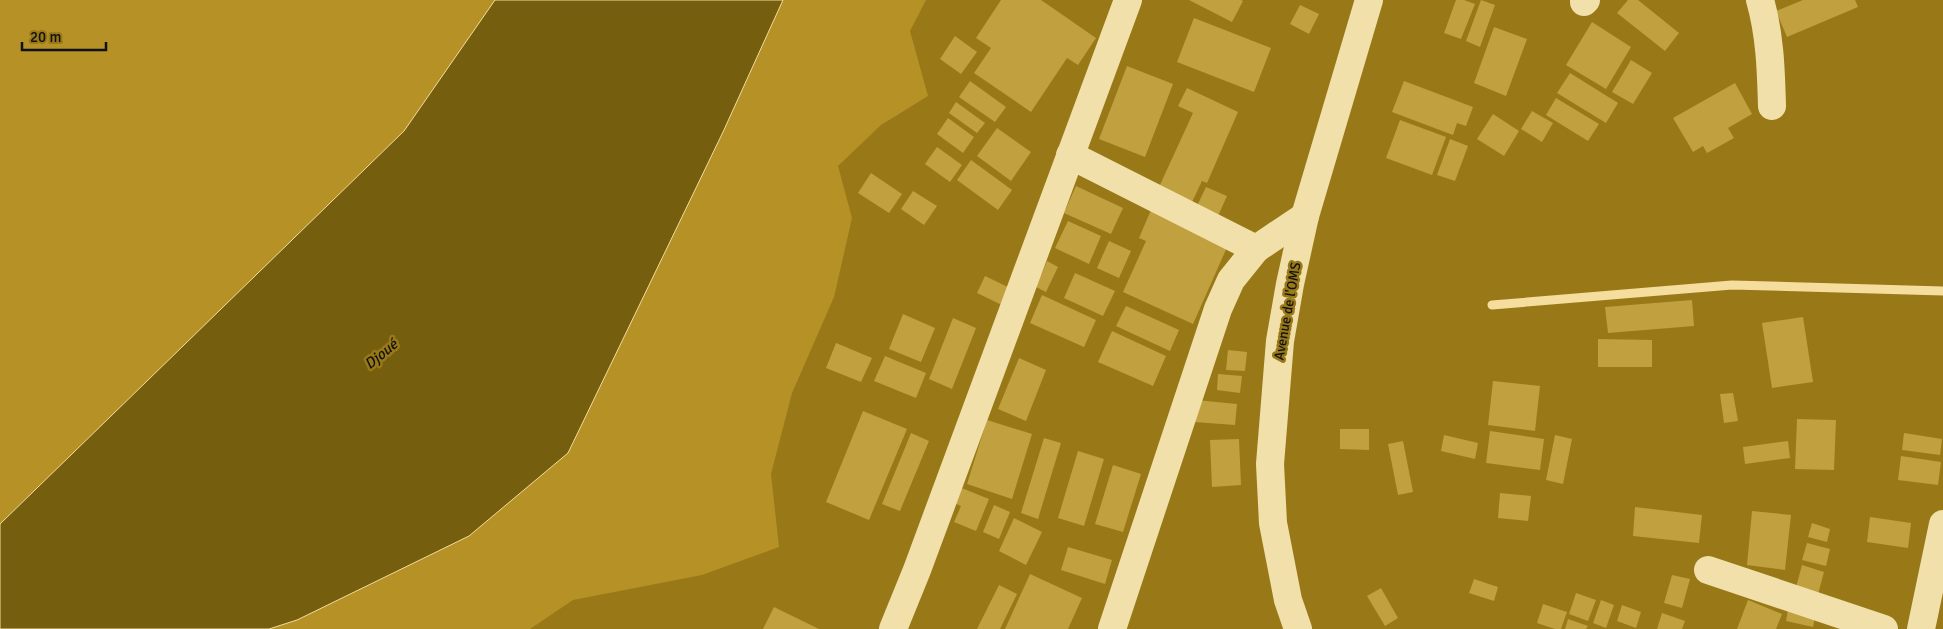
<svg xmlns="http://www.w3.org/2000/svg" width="1943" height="629" font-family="Signika,sans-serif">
  <rect width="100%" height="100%" fill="#997917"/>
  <!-- green -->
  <g fill="#b59126">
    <polygon points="0,0 495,0 404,131 0,524"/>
    <polygon points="783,0 926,0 910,31 928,96 881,125 838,166 852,218 834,297 792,393 771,474 779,547 702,575 573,600 530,629 269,629 297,620 469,536 568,453 723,132"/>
  </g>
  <!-- water -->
  <polygon fill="#765e0f" stroke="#f4dd9d" points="495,0 783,0 723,132 568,453 469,536 297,620 269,629 0,629 0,524 404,131"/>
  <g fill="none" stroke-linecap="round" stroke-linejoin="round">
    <!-- stream -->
    <polyline stroke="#f4dd9d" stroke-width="9" points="1492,305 1732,285 1943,291"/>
  </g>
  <!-- building -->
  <g fill="#c0a03f">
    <polygon points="1001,0 1041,0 1096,38 1078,65 1067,58 1031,112 974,73 991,48 976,38"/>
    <polygon points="1189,0 1241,0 1243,1 1232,22"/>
    <polygon points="1456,0 1464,0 1475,4 1461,39 1444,33"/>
    <polygon points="1481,0 1495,5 1480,47 1466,41"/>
    <polygon points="1628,0 1638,0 1679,33 1665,51 1617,13"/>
    <polygon points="1803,0 1855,0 1858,7 1787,37 1776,11"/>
    <polygon points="1300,5 1319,14 1309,34 1290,24"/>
    <polygon points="1194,18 1271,48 1254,92 1177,62"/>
    <polygon points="1592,22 1631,47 1606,89 1566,65"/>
    <polygon points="1494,27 1527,39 1506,96 1474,83"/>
    <polygon points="955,36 977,52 961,74 940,59"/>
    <polygon points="1631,60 1652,73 1633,104 1612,92"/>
    <polygon points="1127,66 1173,84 1145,157 1099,139"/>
    <polygon points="1570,73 1618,103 1606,123 1557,93"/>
    <polygon points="970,81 1006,107 995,122 959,97"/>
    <polygon points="1404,81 1473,107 1466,126 1457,123 1453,135 1392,112"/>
    <polygon points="1735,83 1752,114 1728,128 1734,138 1707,153 1703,146 1693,152 1673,118"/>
    <polygon points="1187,88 1238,112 1207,183 1202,181 1192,202 1159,187 1193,113 1178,106"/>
    <polygon points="1556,98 1599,124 1588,141 1546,115"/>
    <polygon points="956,102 985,123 977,133 949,113"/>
    <polygon points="1532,111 1553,123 1542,142 1521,129"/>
    <polygon points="1493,114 1519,131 1504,156 1477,139"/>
    <polygon points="948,118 974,137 963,153 937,134"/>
    <polygon points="1400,120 1446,137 1432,175 1386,158"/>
    <polygon points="997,128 1031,152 1011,181 977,156"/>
    <polygon points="1450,139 1468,146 1455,181 1437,175"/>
    <polygon points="937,147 962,165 950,182 925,164"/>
    <polygon points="971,160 1012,190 998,210 957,180"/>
    <polygon points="871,173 902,194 889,213 858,193"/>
    <polygon points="1076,186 1123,208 1111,234 1064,213"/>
    <polygon points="1206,187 1227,196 1218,216 1197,206"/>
    <polygon points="913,191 937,206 924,225 901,209"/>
    <polygon points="1151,210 1228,245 1193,324 1123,292 1146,241 1139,238"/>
    <polygon points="1068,221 1101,236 1089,264 1055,248"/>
    <polygon points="1109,241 1131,251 1119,278 1097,268"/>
    <polygon points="1047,261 1058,267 1046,292 1036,287"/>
    <polygon points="1075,273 1115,291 1103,316 1064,298"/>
    <polygon points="985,276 1014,290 1006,307 977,293"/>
    <polygon points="1042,295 1096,320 1084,347 1030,323"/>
    <polygon points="1692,300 1694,326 1608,333 1605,307"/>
    <polygon points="1126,306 1179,330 1170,351 1116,326"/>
    <polygon points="903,314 935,328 921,362 889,349"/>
    <polygon points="1803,317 1813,382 1772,388 1762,323"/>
    <polygon points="953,318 976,328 952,389 929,379"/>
    <polygon points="1112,331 1166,356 1153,386 1098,362"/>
    <polygon points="1598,339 1652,340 1652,367 1598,367"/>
    <polygon points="836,343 872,358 861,382 826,368"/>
    <polygon points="1228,350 1247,352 1245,371 1226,370"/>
    <polygon points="885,356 926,373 916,398 874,381"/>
    <polygon points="1019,358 1046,370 1026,421 998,409"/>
    <polygon points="1218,374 1242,376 1240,393 1217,390"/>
    <polygon points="1493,381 1540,386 1535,431 1488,425"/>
    <polygon points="1733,393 1738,421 1724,423 1720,394"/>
    <polygon points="1196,400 1237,404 1235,425 1194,422"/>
    <polygon points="863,411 907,429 869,520 826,502"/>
    <polygon points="1797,419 1836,420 1834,470 1795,469"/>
    <polygon points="987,420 1032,434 1012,499 967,484"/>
    <polygon points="1340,429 1369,429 1369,450 1340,449"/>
    <polygon points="1490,431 1544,439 1540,470 1486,463"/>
    <polygon points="911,433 929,441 900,511 882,504"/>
    <polygon points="1904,433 1942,439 1940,455 1902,450"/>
    <polygon points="1444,435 1478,443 1475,459 1441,451"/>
    <polygon points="1555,435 1572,439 1563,484 1546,480"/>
    <polygon points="1044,438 1061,443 1038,519 1021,513"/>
    <polygon points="1239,439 1241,485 1212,487 1210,440"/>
    <polygon points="1403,441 1413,492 1398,495 1388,444"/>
    <polygon points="1788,441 1790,458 1745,464 1743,447"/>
    <polygon points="1078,451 1104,459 1084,526 1058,518"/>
    <polygon points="1901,456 1941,462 1938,485 1898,480"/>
    <polygon points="1113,465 1141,474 1123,532 1095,524"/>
    <polygon points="959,487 989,499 976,531 954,522 961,506 952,502"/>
    <polygon points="1500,493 1531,496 1528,521 1498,518"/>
    <polygon points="994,505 1010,512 999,539 983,532"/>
    <polygon points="1635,507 1702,515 1699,543 1633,536"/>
    <polygon points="1752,511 1791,515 1785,570 1747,565"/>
    <polygon points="1870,517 1911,523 1908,548 1867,542"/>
    <polygon points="1014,518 1042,532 1026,565 999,551"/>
    <polygon points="1812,523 1830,529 1827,542 1808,537"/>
    <polygon points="1807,543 1830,549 1826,566 1802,560"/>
    <polygon points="1068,547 1112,560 1105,584 1061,570"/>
    <polygon points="1802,565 1824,572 1817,598 1795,591"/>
    <polygon points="1030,574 1082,598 1068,629 1005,629"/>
    <polygon points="1672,575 1690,579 1682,608 1664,603"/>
    <polygon points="1474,579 1498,587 1494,601 1469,593"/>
    <polygon points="999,585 1017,594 1000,629 977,629"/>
    <polygon points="1381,588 1398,618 1385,626 1367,596"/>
    <polygon points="1576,593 1596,600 1588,621 1569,614"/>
    <polygon points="1601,600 1614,605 1606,628 1593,623"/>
    <polygon points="1748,600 1782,614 1776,629 1737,629"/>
    <polygon points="1543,604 1567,612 1561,629 1555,629 1537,623"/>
    <polygon points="1622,605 1641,612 1636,628 1617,621"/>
    <polygon points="774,607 819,629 763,629"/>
    <polygon points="1788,610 1815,616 1813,627 1786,621"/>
    <polygon points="1662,613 1685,621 1682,629 1657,629"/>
    <polygon points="1568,619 1588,626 1586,629 1565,629"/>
  </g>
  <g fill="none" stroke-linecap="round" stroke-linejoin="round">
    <!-- minor -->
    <g stroke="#f2e0ab" stroke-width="28">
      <path d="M 1760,0 C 1770,35 1771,70 1772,106"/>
      <polyline points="1584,2 1586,0"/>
      <polyline points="1070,155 1256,249"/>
      <polyline points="1708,570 1884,629"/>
      <polyline points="893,629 917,570 1128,0"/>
      <polyline points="1112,629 1218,309 1231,280 1256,249 1305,216"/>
      <polyline points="1921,629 1943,524"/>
    </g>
    <!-- tertiary -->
    <polyline stroke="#f2e0ab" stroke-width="28" points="1298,629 1288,600 1273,523 1270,464 1280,341 1290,284 1305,216 1369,0"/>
  </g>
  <g text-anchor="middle" stroke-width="5" stroke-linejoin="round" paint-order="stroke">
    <!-- street labels -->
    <g font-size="14" fill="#111" stroke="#997917">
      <text transform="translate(1287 311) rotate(-80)" y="5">Avenue de l'OMS</text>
    </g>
    <!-- water labels -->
    <g font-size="15" font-style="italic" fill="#111" stroke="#997917">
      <text transform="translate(381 354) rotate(-39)" y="5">Djoué</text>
    </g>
  </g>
  <!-- scale -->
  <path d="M22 42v8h84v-8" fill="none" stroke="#111111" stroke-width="2.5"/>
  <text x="30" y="42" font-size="15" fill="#111111" stroke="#997917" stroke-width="4" paint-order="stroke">20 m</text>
</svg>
